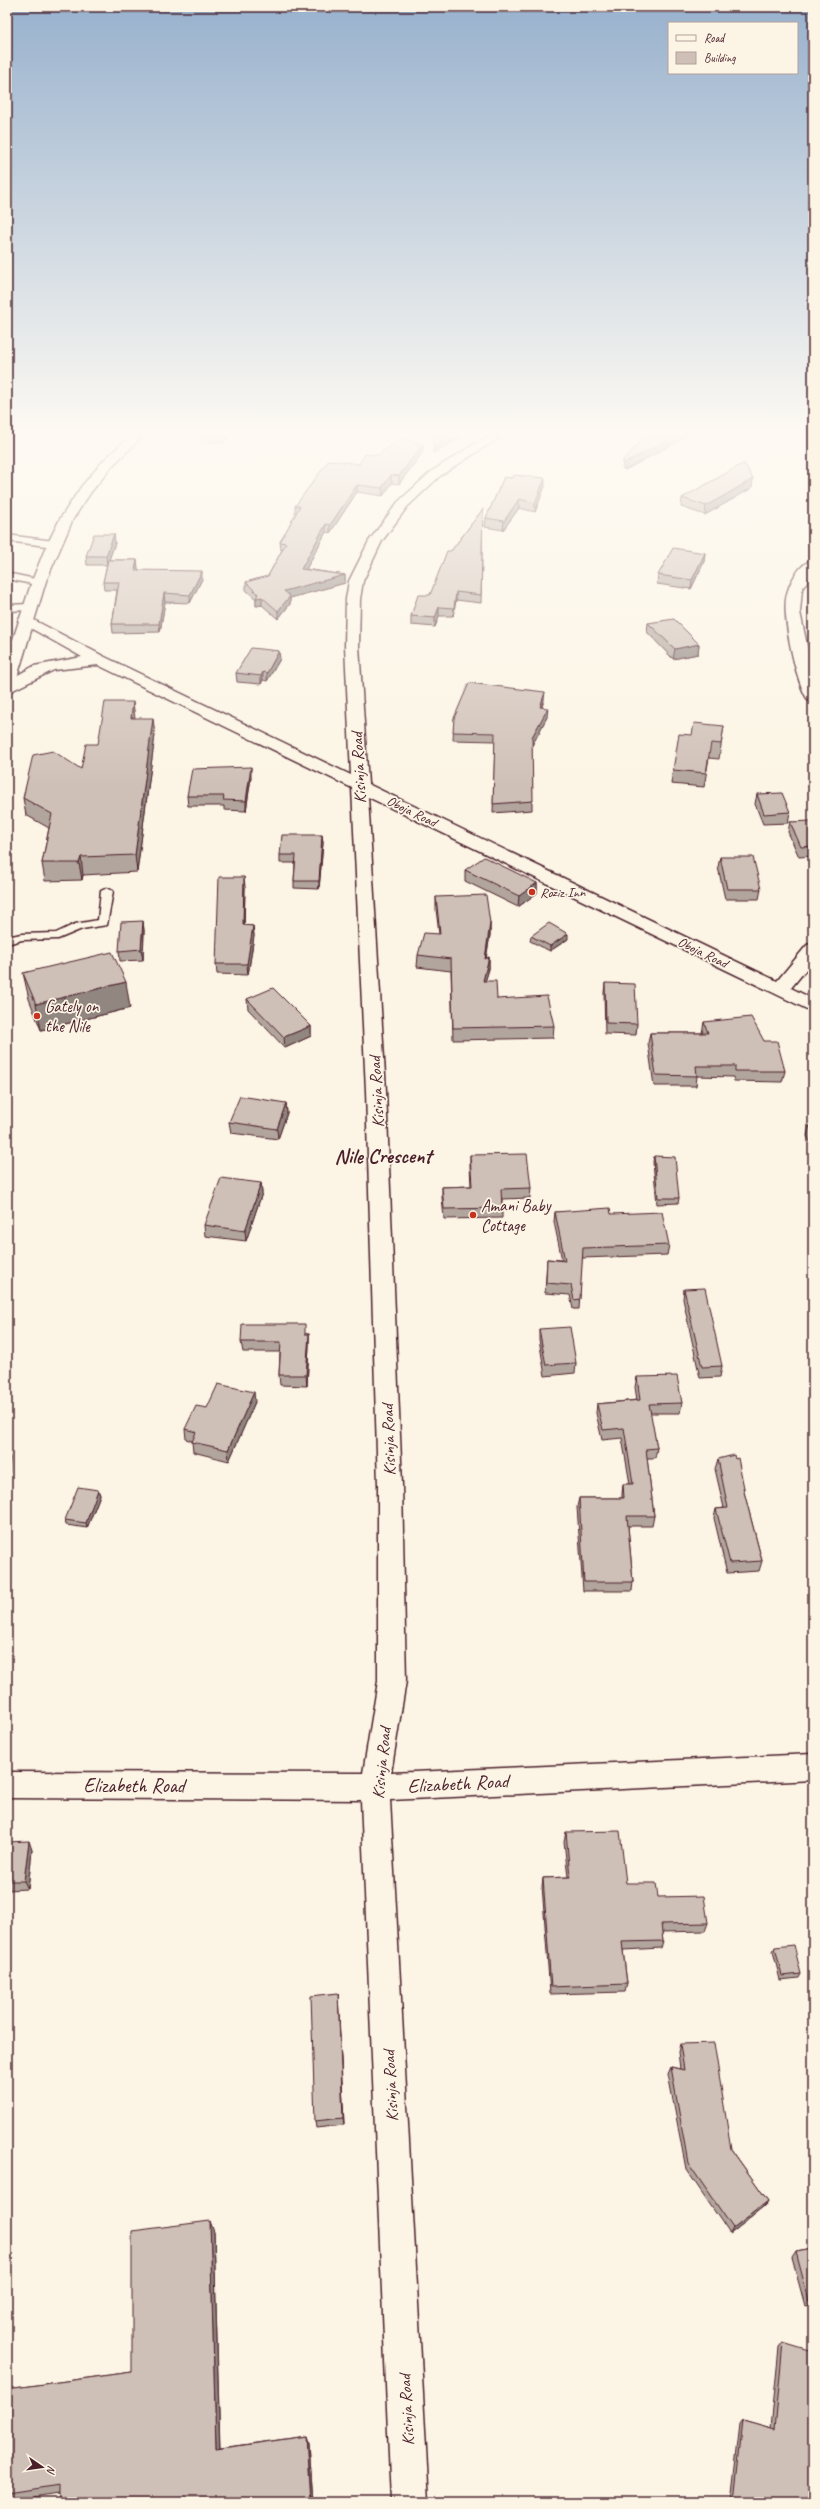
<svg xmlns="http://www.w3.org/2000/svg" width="820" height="2509" font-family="Caveat,sans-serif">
  <rect width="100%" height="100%" fill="#fcf5e5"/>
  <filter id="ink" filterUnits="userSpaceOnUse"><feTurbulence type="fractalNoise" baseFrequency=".025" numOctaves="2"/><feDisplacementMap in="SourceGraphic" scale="8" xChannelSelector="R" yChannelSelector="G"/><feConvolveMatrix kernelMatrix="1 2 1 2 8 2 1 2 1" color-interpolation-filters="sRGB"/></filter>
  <g filter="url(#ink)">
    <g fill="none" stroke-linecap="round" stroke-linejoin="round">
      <!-- service casing -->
      <g stroke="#4a1f2b" stroke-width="3">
        <g id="service">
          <polygon points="7,535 54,541 58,544 54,547 7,541"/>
          <polygon points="7,573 40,580 41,582 37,585 7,579"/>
          <polygon points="7,605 29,604 33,607 29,610 7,611"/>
          <polygon points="7,640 19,640 24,643 19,646 7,646"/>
          <polygon points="107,888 113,891 107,925 82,929 58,939 22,940 7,944 7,937 21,934 56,933 75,924 98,920 101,891"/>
        </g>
      </g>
      <!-- minor casing -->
      <g stroke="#4a1f2b" stroke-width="3">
        <g id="minor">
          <polygon points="486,437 500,437 440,476 407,507 382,541 363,581 360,599 359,646 368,784 777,981 807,945 813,943 813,961 791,988 813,999 813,1012 368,797 386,1091 402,1485 406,1681 391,1773 813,1754 813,1780 390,1800 429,2502 391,2502 361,1800 7,1798 7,1772 363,1773 378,1681 378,1485 366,1091 352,788 98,665 54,670 7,693 7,681 34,666 82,657 18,621 20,618 30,618 105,657 351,775 345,646 346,599 349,581 369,541 398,502 432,471"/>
          <path d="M 813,560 L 813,572 L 802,589 L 800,612 L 813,674 L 813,702 L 808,700 C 796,683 783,619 786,599 C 788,585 799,563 813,560 Z"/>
        </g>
      </g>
      <!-- tertiary casing -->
      <g stroke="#4a1f2b" stroke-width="3">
        <polygon id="tertiary" points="129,437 142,437 113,465 91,492 73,519 46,581 15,684 7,689 7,658 32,581 45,549 60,519 81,487 104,460"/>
      </g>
      <!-- service -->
      <use href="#service" fill="#fcf5e5" fill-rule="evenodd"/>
      <!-- minor -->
      <use href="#minor" fill="#fcf5e5" fill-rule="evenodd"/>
      <!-- tertiary -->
      <use href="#tertiary" fill="#fcf5e5" fill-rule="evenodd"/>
    </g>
    <!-- wall -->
    <g fill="#b2a59d" stroke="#4a1f2b">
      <polygon points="202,437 228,437 224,443 202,441"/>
      <polygon points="645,437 686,437 625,470 622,468 623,460"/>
      <polygon points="423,452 399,484 392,483 383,496 357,492 330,533 326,532 306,569 345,575 345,583 290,598 290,604 278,619 262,605 256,606 256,599 246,590 246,582 268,576 282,550 281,550 280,542 296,514 295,514 295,506 359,464 378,455"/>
      <polygon points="504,477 545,486 535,512 519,508 503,530 485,527 486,518"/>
      <polygon points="752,488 705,515 681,507 682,498"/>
      <polygon points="483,509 481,603 456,600 453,616 439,616 435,627 411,625 411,616 430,595 451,551"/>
      <polygon points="114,534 115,543 109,560 137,560 138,570 202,579 190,603 165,602 160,632 113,633 112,624 117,590 104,590 103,582 107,565 87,565 86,556"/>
      <polygon points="705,553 704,562 691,589 657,584 658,575"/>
      <polygon points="648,623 699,644 698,654 673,659 647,632"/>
      <polygon points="280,659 267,681 263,680 261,684 237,682 236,673"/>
      <polygon points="544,700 542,707 547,717 532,745 532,810 493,813 495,741 453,740 454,718"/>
      <polygon points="135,718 155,735 137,872 83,875 82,880 45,881 42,863 49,828 26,815 23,798 81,769 98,744"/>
      <polygon points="724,726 719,759 709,758 704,787 671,784 673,770 692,735"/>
      <polygon points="251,777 246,811 224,810 224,806 188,806 187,796"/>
      <polygon points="757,794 790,812 788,823 763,824 755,804"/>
      <polygon points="790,822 813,823 813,856 799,857 788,832"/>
      <polygon points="322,835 323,843 319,889 294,888 294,881 295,863 280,863 280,855"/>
      <polygon points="720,857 761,889 759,899 725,899 718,867"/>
      <polygon points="465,870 537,883 537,893 518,907 465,881"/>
      <polygon points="245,887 244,925 253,926 254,936 248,975 217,974 216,964"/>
      <polygon points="436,897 490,923 490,935 486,958 489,957 489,969 485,981 497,999 554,1026 553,1038 453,1040 451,971 417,967 418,955 439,934 436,909"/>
      <polygon points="143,921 144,931 143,960 120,961 119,951"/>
      <polygon points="531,936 568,939 550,951 530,941"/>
      <polygon points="23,973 130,1008 41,1030 29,999"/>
      <polygon points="605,983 637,1024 636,1035 605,1034 604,993"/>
      <polygon points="247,999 311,1026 311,1036 285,1048 248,1009"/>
      <polygon points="704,1022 764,1041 785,1071 782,1082 734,1081 733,1077 697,1076 696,1086 654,1086 648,1043 650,1033 702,1033"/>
      <polygon points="286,1103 287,1113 278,1139 231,1133 229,1122"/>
      <polygon points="813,1125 813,1148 807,1136 809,1126"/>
      <polygon points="470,1155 531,1188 530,1198 502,1199 502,1218 444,1219 442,1197 442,1187 471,1186 470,1166"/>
      <polygon points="654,1156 679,1198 678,1203 657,1204 653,1162"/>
      <polygon points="261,1183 262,1193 246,1241 205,1236 204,1225"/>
      <polygon points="555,1212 611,1214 669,1245 667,1255 582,1258 579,1309 573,1309 570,1295 545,1293 547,1259 562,1260 554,1222"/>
      <polygon points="684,1289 722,1366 720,1377 700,1378 683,1299"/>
      <polygon points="539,1329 576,1363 575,1373 545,1376 539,1339"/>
      <polygon points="306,1334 309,1334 309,1345 307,1386 280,1385 279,1375 280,1352 243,1352 241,1342"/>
      <polygon points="637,1377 682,1403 680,1413 650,1413 657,1448 655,1458 647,1458 654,1516 652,1526 628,1526 633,1582 632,1591 583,1591 577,1507 579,1498 622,1498 622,1494 623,1484 630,1484 622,1438 602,1440 596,1413 597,1404 637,1400 635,1387"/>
      <polygon points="255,1402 229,1461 193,1452 192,1442 192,1441 186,1439 185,1429"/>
      <polygon points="718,1459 744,1488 744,1492 762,1561 759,1571 727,1573 714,1518 716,1509 724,1508 715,1469"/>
      <polygon points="98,1490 100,1495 87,1528 66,1525 65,1520"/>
      <polygon points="566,1832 626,1883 658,1897 708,1923 705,1931 662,1932 663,1941 661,1948 623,1950 627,1984 625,1992 550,1994 542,1886 543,1878 568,1877 564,1841"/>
      <polygon points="7,1842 32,1850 28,1889 7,1890"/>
      <polygon points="775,1947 801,1974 799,1978 780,1980 773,1951"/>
      <polygon points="338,1993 344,2125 316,2128 315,2121"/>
      <polygon points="680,2044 731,2149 768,2201 764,2207 730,2234 686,2169 668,2074 671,2067 680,2069 678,2052"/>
      <polygon points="214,2232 220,2448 307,2436 309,2443 313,2502 59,2502 59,2493 7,2501 7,2389 132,2372"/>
      <polygon points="813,2249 813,2304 805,2306 792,2258 796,2252"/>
      <polygon points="783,2343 812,2432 813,2502 731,2502 740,2424 743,2420 771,2428 779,2348"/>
    </g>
    <!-- shaded-wall -->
    <g fill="#918680" stroke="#4a1f2b">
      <polygon points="224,437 228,437 224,443"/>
      <polygon points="450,437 463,437 433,453 433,446"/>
      <polygon points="673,437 686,437 625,470 625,463"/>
      <polygon points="423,444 423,452 399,484 399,476"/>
      <polygon points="391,475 392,483 383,496 382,488"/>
      <polygon points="545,478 545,486 535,512 535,503"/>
      <polygon points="753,479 752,488 705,515 706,506"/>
      <polygon points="357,485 357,492 330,533 330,525"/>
      <polygon points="519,499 519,508 503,530 504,521"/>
      <polygon points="326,524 326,532 302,577 301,569"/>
      <polygon points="114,534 115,543 107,565 106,556"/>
      <polygon points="705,553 704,562 691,589 692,580"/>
      <polygon points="137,560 138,568 136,578 135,570"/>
      <polygon points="202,571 202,579 190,603 190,595"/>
      <polygon points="345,575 345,583 290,598 290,604 278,619 278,611 284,591"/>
      <polygon points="456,592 456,600 453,616"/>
      <polygon points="164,593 165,602 160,632 159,624"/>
      <polygon points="262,597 262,605 256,606 256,598"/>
      <polygon points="439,607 439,616 435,627 435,618"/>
      <polygon points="699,644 698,654 673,659 675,649"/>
      <polygon points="279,651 280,659 267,681 267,673"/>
      <polygon points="263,672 263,680 261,684 261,676"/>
      <polygon points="545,692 544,700 539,715 540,707"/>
      <polygon points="133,702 135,718 131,718"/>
      <polygon points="548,708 547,717 532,746 532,737"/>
      <polygon points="153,718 155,735 137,872 135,855"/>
      <polygon points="251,767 251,777 246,811 246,801"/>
      <polygon points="322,835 323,843 319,889 319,881"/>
      <polygon points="81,857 83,875 82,880 79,863"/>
      <polygon points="244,877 245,887 244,935 243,925"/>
      <polygon points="537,883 537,893 518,907 519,896"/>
      <polygon points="143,921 144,931 143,960 141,949"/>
      <polygon points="490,923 490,935 484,971 485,959"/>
      <polygon points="253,926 254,936 248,975 247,964"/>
      <polygon points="568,934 568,939 550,951 550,946"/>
      <polygon points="489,957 489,969 482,993 483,981"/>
      <polygon points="126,982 130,1008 41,1030 36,1004"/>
      <polygon points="311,1026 311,1036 285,1048 284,1037"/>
      <polygon points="286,1103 287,1113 278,1139 277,1129"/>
      <polygon points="261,1183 262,1193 246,1241 245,1231"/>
      <polygon points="309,1334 309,1345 307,1386 306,1375"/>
      <polygon points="254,1392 255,1402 229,1461 228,1450"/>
      <polygon points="7,1447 10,1458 8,1494 7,1489"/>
      <polygon points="98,1490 100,1495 87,1528 86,1523"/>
      <polygon points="29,1841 32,1850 28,1889 24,1881"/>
      <polygon points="338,1993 338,2001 344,2125 343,2118"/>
      <polygon points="768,2201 764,2207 730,2234 733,2228"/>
      <polygon points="210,2221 214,2232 220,2456 216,2449"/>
      <polygon points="307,2436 309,2443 313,2502 311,2502"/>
    </g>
    <!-- building -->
    <g fill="#cfc0b7" stroke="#4a1f2b">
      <polygon points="433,437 450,437 433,446"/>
      <polygon points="645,437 673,437 625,463 623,460"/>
      <polygon points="399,439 423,444 399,476 391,475 382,488 357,485 330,525 326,524 301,569 345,575 284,591 290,596 278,611 262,597 256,598 258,594 246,582 268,576 286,543 280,542 300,506 295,506 329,460 359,464 365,454 378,455"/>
      <polygon points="744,463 753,479 706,506 682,498"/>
      <polygon points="514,475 545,478 535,503 519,499 504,521 486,518 504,477 513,478"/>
      <polygon points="483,509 481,595 456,592 454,608 439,607 435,618 411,616 418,595 430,595 447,551 451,551"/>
      <polygon points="94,534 114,534 106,556 86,556"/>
      <polygon points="673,548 705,553 692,580 658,575"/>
      <polygon points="108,560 137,560 135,570 202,571 190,595 164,593 159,624 112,624 119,582 103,582"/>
      <polygon points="674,619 699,644 675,649 648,623"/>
      <polygon points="251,648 279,651 267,673 263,672 261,676 236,673"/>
      <polygon points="469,683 545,692 540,707 548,708 532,737 533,801 493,804 495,733 453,732 454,718"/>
      <polygon points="105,702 133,702 131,718 153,718 135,855 81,857 79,863 42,863 52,814 23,798 33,755 53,751 81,769 86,744 98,744"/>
      <polygon points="694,723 724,726 721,744 711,743 706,773 673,770 679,734 692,735"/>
      <polygon points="251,767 246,801 223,800 224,796 187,796 192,769"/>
      <polygon points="782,793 790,812 764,814 757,794"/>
      <polygon points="812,821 813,823 813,846 801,847 790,822"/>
      <polygon points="282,835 322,835 319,881 294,881 296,855 280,855"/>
      <polygon points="484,857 537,883 519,896 465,870"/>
      <polygon points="720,857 753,857 761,889 727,889"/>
      <polygon points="219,877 244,877 243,925 253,926 247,964 216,964"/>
      <polygon points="486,895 490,923 485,959 489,957 483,981 496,981 497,999 547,996 554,1026 453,1028 451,959 418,955 424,933 440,934 436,897"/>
      <polygon points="143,921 141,949 119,951 121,922"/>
      <polygon points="549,923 568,934 550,946 531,936"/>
      <polygon points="112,952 126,982 36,1004 23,973"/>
      <polygon points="605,983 635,984 637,1024 606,1023"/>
      <polygon points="273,988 311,1026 284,1037 247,999"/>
      <polygon points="751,1017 764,1041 777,1041 785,1071 735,1071 735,1066 696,1066 697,1076 656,1075 650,1033 708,1033 704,1022"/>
      <polygon points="240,1096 286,1103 277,1129 229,1122"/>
      <polygon points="813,1125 813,1133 809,1126"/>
      <polygon points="527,1154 531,1188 501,1189 502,1208 444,1209 442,1187 472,1186 470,1155"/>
      <polygon points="654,1156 675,1157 679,1198 658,1198"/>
      <polygon points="221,1178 261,1183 245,1231 204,1225"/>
      <polygon points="610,1208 611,1214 662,1212 669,1245 583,1248 580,1299 574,1300 571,1285 546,1283 547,1259 565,1261 555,1212"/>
      <polygon points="705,1288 722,1366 702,1367 684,1289"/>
      <polygon points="242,1324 305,1324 305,1334 309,1334 306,1375 279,1375 281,1342 241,1342"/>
      <polygon points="570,1327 576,1363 546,1365 539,1329"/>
      <polygon points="677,1376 682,1403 649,1404 657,1448 646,1449 654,1516 627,1516 633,1582 584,1582 579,1498 624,1498 623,1484 633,1484 624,1428 603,1430 597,1404 640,1400 637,1377"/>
      <polygon points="218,1384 254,1392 228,1450 192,1442 196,1432 185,1429 196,1406 207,1408"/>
      <polygon points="734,1455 735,1459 738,1458 744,1488 743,1488 762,1561 730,1563 716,1509 728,1508 718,1459"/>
      <polygon points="78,1487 98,1490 86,1523 65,1520"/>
      <polygon points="620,1831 626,1883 656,1883 658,1897 704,1896 708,1923 661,1924 663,1941 622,1942 627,1984 551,1987 543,1878 570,1877 566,1832"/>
      <polygon points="29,1841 24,1881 7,1881 7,1842"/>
      <polygon points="794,1945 801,1974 782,1976 775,1947"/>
      <polygon points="338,1993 343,2118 315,2121 311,1996"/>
      <polygon points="714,2043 731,2149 768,2201 733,2228 688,2163 671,2067 684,2070 680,2044"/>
      <polygon points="210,2221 216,2449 307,2436 311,2502 59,2502 59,2485 7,2493 7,2389 132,2372 132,2231"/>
      <polygon points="813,2249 813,2300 809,2301 796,2252"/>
      <polygon points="783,2343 813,2352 813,2416 812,2432 813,2435 813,2502 734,2502 743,2420 775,2429"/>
    </g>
  </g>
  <!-- sky -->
  <linearGradient id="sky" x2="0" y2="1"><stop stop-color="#98b1cd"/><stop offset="0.55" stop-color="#fefaf3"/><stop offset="1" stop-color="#fefaf3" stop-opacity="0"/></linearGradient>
  <rect width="820" height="788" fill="url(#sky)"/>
  <!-- markers -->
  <g fill="#c8321e" stroke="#fcf5e5" stroke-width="1.5">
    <circle cx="532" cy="892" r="4"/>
    <circle cx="37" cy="1016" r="4"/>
    <circle cx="473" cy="1215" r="4"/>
  </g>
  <g text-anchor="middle" stroke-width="3.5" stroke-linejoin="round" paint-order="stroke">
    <!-- far-street labels -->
    <g font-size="14" fill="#4a1f2b" stroke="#fcf5e5">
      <text transform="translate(412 811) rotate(26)" y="5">Oboja Road</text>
      <text transform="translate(703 952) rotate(26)" y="5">Oboja Road</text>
    </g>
    <!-- far-poi labels -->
    <g font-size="14" fill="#4a1f2b" stroke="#fcf5e5" text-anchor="start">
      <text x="540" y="897">Roziz Inn</text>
    </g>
    <!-- street labels -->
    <g font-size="17" fill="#4a1f2b" stroke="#fcf5e5">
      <text transform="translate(358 768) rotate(-93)" y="6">Kisinja Road</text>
      <text transform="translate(376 1092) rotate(-93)" y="6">Kisinja Road</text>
      <text transform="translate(388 1440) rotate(-92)" y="6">Kisinja Road</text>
      <text transform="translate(381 1763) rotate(-84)" y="6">Kisinja Road</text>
      <text transform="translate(390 2086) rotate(-93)" y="6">Kisinja Road</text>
      <text transform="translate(406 2410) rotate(-93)" y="6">Kisinja Road</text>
    </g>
    <!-- poi labels -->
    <g font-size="17" fill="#4a1f2b" stroke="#fcf5e5" text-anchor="start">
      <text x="45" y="1012">Gately on<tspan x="45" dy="20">the Nile</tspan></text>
      <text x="481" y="1211">Amani Baby<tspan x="481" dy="20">Cottage</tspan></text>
    </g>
    <!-- near-street labels -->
    <g font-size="20" fill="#4a1f2b" stroke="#fcf5e5">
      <text transform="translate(458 1783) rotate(-3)" y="7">Elizabeth Road</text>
      <text x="134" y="1792">Elizabeth Road</text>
    </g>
    <!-- district labels -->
    <g font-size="21" font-weight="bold" fill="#4a1f2b" stroke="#fcf5e5">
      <text x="383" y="1163">Nile Crescent</text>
    </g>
  </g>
  <!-- margin -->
  <rect width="820" height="2509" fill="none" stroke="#fcf5e5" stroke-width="24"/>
  <rect x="12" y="12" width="796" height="2485" fill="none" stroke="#4a1f2b" stroke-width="1.5" filter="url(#ink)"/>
  <!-- legend -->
  <rect x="668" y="22" width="130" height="52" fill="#fcf5e5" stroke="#b59f9b"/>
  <rect x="676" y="35" width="20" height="6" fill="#fcf5e5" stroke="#b59f9b"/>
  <text x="704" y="42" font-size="12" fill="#4a1f2b">Road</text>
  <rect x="676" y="52" width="20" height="12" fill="#cfc0b7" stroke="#b59f9b"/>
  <text x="704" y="62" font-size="12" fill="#4a1f2b">Building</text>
  <!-- north arrow -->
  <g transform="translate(42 2467) rotate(103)" stroke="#fcf5e5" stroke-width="3" paint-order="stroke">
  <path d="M0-3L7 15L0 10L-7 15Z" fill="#4a1f2b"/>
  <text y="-6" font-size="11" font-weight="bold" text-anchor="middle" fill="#4a1f2b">N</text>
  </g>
</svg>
